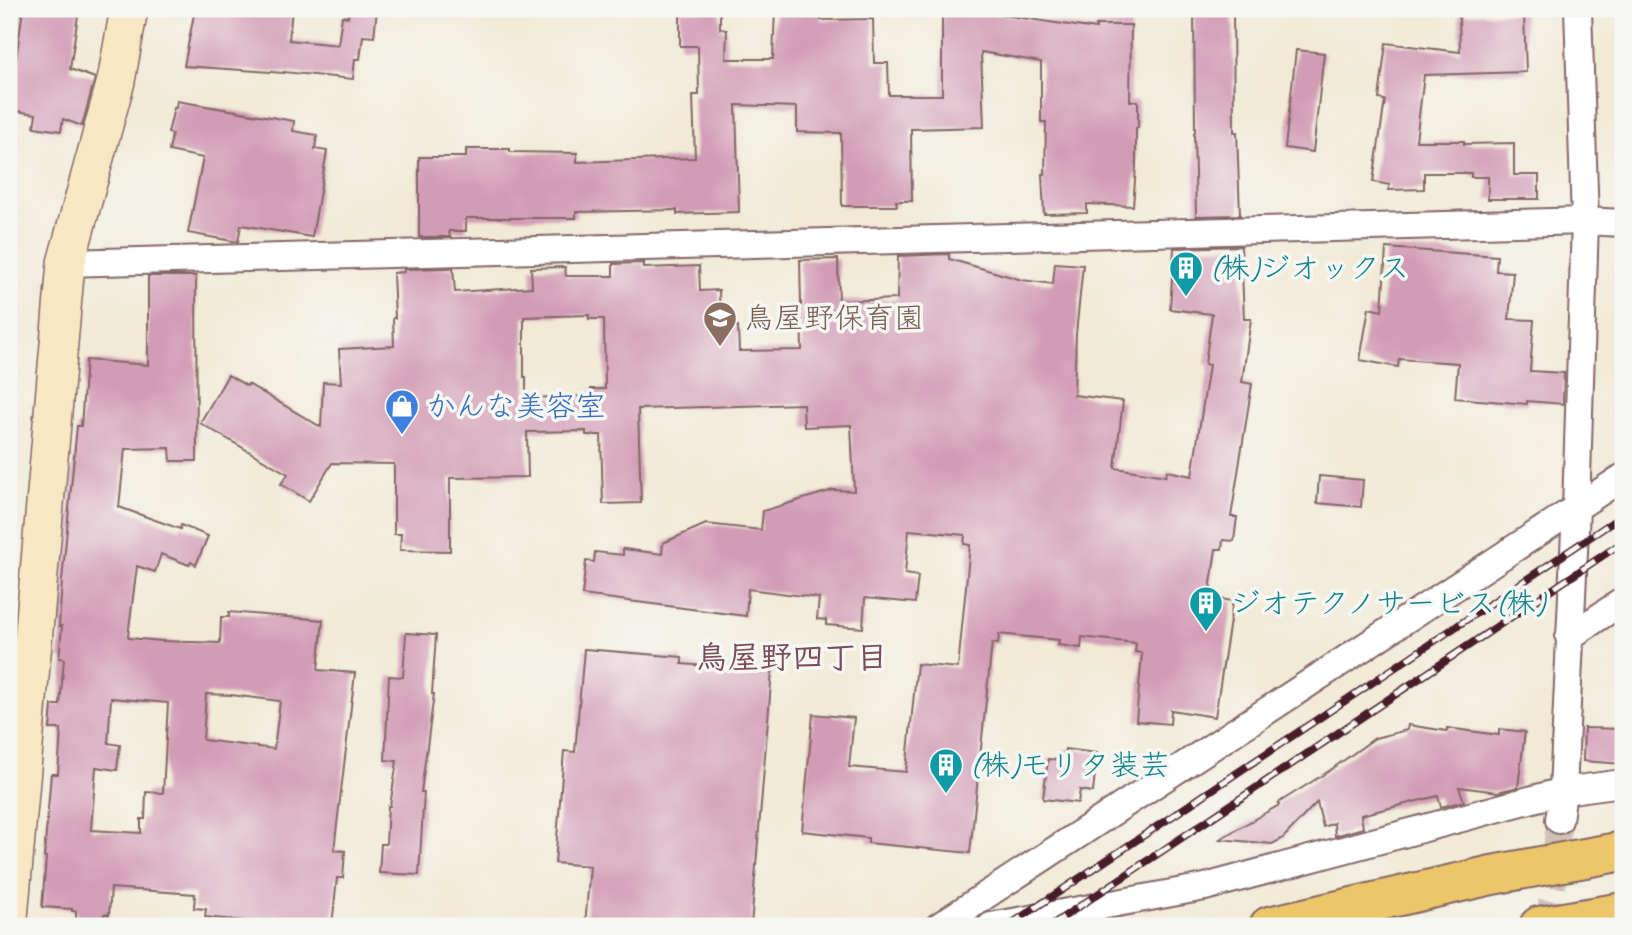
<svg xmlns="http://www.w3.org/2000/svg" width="1632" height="935" font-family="Caveat,'Klee One',sans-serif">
  <rect width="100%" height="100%" fill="#f6f6f2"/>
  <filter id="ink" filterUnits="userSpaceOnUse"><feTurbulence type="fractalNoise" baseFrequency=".0143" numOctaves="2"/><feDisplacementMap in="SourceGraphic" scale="14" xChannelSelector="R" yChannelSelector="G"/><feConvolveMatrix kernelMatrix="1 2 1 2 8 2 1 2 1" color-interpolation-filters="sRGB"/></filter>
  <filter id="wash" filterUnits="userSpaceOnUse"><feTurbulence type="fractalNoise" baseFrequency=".00686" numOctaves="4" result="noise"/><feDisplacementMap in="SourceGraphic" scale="28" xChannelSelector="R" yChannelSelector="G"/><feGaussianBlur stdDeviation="1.57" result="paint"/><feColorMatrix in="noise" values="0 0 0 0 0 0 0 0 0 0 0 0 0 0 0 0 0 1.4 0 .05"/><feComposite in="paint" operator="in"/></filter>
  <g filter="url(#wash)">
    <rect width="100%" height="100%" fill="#f1ead6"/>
    <g id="blocks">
      <!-- building -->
      <g fill="#d29cb5" fill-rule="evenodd">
        <polygon points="23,9 79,9 70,69 95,78 82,126 63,119 61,131 34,127 36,114 9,110"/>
        <polygon points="195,9 292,9 289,40 338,45 342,16 348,17 349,9 377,9 374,37 363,36 360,59 355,59 353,79 284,72 284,73 184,66"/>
        <polygon points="775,9 821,9 821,20 873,19 874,63 888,63 889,95 942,95 942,9 977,9 977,11 1096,29 1096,25 1131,25 1130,101 1138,101 1138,128 1136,128 1136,167 1133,206 1087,204 1087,213 1044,214 1042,174 1045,174 1046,122 1041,122 1041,62 981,52 984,127 911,129 912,201 896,201 897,206 842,206 841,133 797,132 797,107 736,105 739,212 677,214 677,210 576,212 576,218 466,218 466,231 449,231 450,237 419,237 419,157 466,157 466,149 510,149 510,152 577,153 577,162 695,158 693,95 699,95 698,46 680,46 680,10 720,11 720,29 727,30 726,59 773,59"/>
        <polygon points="1194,9 1233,9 1234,132 1237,132 1240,215 1196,216 1194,133 1195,133"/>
        <polygon points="1524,13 1526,72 1424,75 1416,141 1464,141 1464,144 1514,143 1514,175 1539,175 1539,199 1488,199 1488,177 1471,177 1471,173 1424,173 1424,189 1388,190 1390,185 1373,182 1385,100 1379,99 1386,43 1460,52 1459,14"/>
        <polygon points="1296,50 1324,53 1313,152 1285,148"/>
        <polygon points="177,101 294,121 293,131 317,135 315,149 327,151 312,237 241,225 238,242 188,233 203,158 169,151 172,134 168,133 174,108 176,108"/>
        <path d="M 1241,246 L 1244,319 L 1251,319 L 1242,382 L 1252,384 L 1231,517 L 1237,517 L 1234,541 L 1223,540 L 1222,549 L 1216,549 L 1209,597 L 1233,601 L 1215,717 L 1171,710 L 1170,724 L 1136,721 L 1142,653 L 1135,652 L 1136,643 L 1082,637 L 1081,648 L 1058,645 L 1059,640 L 999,634 L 998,644 L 992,643 L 970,853 L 868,843 L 868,838 L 802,831 L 813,714 L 854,718 L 849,767 L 906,772 L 917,664 L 958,668 L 970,545 L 964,544 L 965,535 L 909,530 L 905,574 L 918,576 L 915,603 L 865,598 L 863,628 L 826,625 L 826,620 L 817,619 L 819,598 L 748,589 L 746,616 L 582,595 L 586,561 L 594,562 L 595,552 L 623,555 L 623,549 L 662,554 L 663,543 L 706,524 L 761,530 L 763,511 L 833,490 L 854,491 L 851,425 L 804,427 L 803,404 L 638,409 L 641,503 L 603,504 L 601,435 L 586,435 L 586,431 L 527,432 L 528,477 L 450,478 L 450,551 L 400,550 L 401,534 L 394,534 L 394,464 L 332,463 L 309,501 L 281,484 L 288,474 L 200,423 L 228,375 L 247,386 L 248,384 L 321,427 L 323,382 L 341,383 L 339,349 L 394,346 L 393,318 L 395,318 L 393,273 L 404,272 L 404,269 L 453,268 L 455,292 L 532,287 L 531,268 L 565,267 L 566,276 L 613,276 L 613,264 L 644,263 L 644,268 L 699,266 L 700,291 L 719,290 L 720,327 L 738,326 L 739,351 L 802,350 L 800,260 L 838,259 L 839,301 L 897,299 L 898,256 L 949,254 L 949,259 L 1022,280 L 1053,284 L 1055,263 L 1083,265 L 1076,334 L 1074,395 L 1123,401 L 1115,468 L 1166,476 L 1167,471 L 1192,476 L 1209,365 L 1205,364 L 1212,314 L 1170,309 L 1174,248 ZM 589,315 L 589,319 L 604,319 L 605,389 L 591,389 L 591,396 L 526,398 L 526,377 L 524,377 L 524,317 Z"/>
        <polygon points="1386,248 1497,256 1496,271 1513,272 1509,319 1534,320 1530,371 1564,373 1563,404 1527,401 1527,404 1455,398 1458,363 1399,359 1398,367 1360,360 1369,308 1382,311"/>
        <path d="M 148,276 L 196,276 L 197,461 L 171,461 L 170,448 L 125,449 L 119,507 L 180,529 L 181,525 L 208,536 L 196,565 L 191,562 L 189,565 L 161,554 L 155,572 L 137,566 L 128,636 L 129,638 L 162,641 L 220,643 L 221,617 L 229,617 L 229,612 L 323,620 L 318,670 L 355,673 L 334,850 L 345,851 L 343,878 L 337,878 L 332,926 L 263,926 L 263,923 L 205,917 L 206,909 L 194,908 L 195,894 L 111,888 L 109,915 L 104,914 L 103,923 L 76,921 L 76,911 L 72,911 L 72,909 L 42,907 L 46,857 L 44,857 L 51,774 L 58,774 L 61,729 L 50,729 L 52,705 L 60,705 L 64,659 L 59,658 L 62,626 L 59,626 L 62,581 L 77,426 L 81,426 L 86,360 L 148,365 ZM 206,694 L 231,695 L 280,701 L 274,749 L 203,740 ZM 111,698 L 168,703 L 163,793 L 146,792 L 145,819 L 141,819 L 141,833 L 91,830 L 96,767 L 117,770 L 120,745 L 108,743 Z"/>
        <polygon points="1319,476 1363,480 1361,507 1317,503"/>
        <polygon points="406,633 436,635 432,694 434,694 421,792 424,792 419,875 379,873 381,844 386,844 388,806 390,806 397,761 385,760 389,676 403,677"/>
        <polygon points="584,649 682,657 682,664 772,671 751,926 585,926 590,866 555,863 564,751 575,752"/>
        <polygon points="1408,725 1447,731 1447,728 1499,735 1499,729 1525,732 1518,787 1498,792 1459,787 1464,801 1441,807 1438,796 1361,815 1363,828 1335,836 1334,823 1323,827 1317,802 1282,839 1272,844 1220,839 1279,805 1278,803 1329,771 1375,738 1407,730"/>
        <polygon points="1584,728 1623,729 1623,764 1583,761"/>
        <polygon points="1065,749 1097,753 1093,792 1080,790 1078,803 1043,799 1048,759 1064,760"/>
      </g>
    </g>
  </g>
  <g filter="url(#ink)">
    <use href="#blocks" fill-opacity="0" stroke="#846667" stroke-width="2"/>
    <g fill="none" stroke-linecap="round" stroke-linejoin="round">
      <!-- street-tunnel -->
      <polyline stroke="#d0c1b4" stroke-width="26" stroke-dasharray="26 13" stroke-linecap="butt" points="1549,926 1559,820"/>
      <!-- street casing -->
      <g stroke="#846667" stroke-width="30">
        <g id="street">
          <polyline points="66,263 1585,221 1623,223"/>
          <polyline points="1569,637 1623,601"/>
          <polyline points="1559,820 1563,791 1576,509 1585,221 1578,9"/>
          <polyline points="939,926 1623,477"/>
          <polyline points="991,926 1205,887 1563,791 1623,783"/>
        </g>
      </g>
      <!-- secondary casing -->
      <g stroke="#846667" stroke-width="40">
        <polyline id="secondary" points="9,918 66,263 116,81 129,9"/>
      </g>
      <!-- highway casing -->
      <g stroke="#846667" stroke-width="42">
        <g id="highway">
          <polyline points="1269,926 1492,875 1623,851"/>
          <polyline points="1539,926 1623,912"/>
        </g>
      </g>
      <!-- street -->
      <use href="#street" stroke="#fff" stroke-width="26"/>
      <!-- secondary -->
      <use href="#secondary" stroke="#f7e8c3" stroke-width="37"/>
      <!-- highway -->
      <use href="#highway" stroke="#ecc669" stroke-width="38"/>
      <!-- rail casing -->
      <g stroke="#4a1f2b" stroke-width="8">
        <g id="rail">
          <polyline points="1008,926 1623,515"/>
          <polyline points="1050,926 1623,542"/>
        </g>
      </g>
      <!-- rail -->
      <use href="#rail" stroke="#f6f6f2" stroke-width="5" stroke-dasharray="16" stroke-linecap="butt"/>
    </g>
  </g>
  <!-- icons -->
  <defs>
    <g id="building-pin" transform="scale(1.75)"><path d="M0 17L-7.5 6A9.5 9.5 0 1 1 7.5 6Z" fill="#0f9aa8" stroke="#f6f6f2"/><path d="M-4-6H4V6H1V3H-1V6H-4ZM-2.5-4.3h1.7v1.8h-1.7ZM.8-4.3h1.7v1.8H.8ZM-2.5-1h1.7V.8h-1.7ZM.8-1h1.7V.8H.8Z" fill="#fff"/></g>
    <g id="school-pin" transform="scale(1.75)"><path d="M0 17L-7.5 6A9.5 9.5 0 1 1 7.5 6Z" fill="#8d6e63" stroke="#f6f6f2"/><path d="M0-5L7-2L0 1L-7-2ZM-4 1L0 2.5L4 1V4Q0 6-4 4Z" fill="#fff"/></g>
    <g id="shop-pin" transform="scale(1.75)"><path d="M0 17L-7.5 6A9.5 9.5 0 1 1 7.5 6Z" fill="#3f7fe0" stroke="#f6f6f2"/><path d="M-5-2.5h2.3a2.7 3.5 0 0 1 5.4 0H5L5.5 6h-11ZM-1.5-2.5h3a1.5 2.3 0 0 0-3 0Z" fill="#fff"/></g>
  </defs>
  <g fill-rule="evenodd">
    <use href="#building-pin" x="1186" y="268"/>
    <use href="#school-pin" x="720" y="318"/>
    <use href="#shop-pin" x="402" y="406"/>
    <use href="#building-pin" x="1206" y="603"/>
    <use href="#building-pin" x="946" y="765"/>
  </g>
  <g text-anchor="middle" stroke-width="7" stroke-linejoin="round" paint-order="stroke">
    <!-- culture labels -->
    <g font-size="30" fill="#0d838f" stroke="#f6f6f2" text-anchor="start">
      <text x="1210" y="278">(株)ジオックス</text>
      <text x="1230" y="613">ジオテクノサービス(株)</text>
      <text x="970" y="775">(株)モリタ装芸</text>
    </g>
    <!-- education labels -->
    <g font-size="30" fill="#785e54" stroke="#f6f6f2" text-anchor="start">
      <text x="744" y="328">鳥屋野保育園</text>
    </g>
    <!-- shop labels -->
    <g font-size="30" fill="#366cbe" stroke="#f6f6f2" text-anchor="start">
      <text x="426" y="416">かんな美容室</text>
    </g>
    <!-- neighbourhood labels -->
    <g font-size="32" font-weight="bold" fill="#7a4b5b" stroke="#f6f6f2">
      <text x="792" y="668">鳥屋野四丁目</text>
    </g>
  </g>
  <!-- margin -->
  <rect width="1632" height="935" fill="none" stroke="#f6f6f2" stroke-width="35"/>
</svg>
